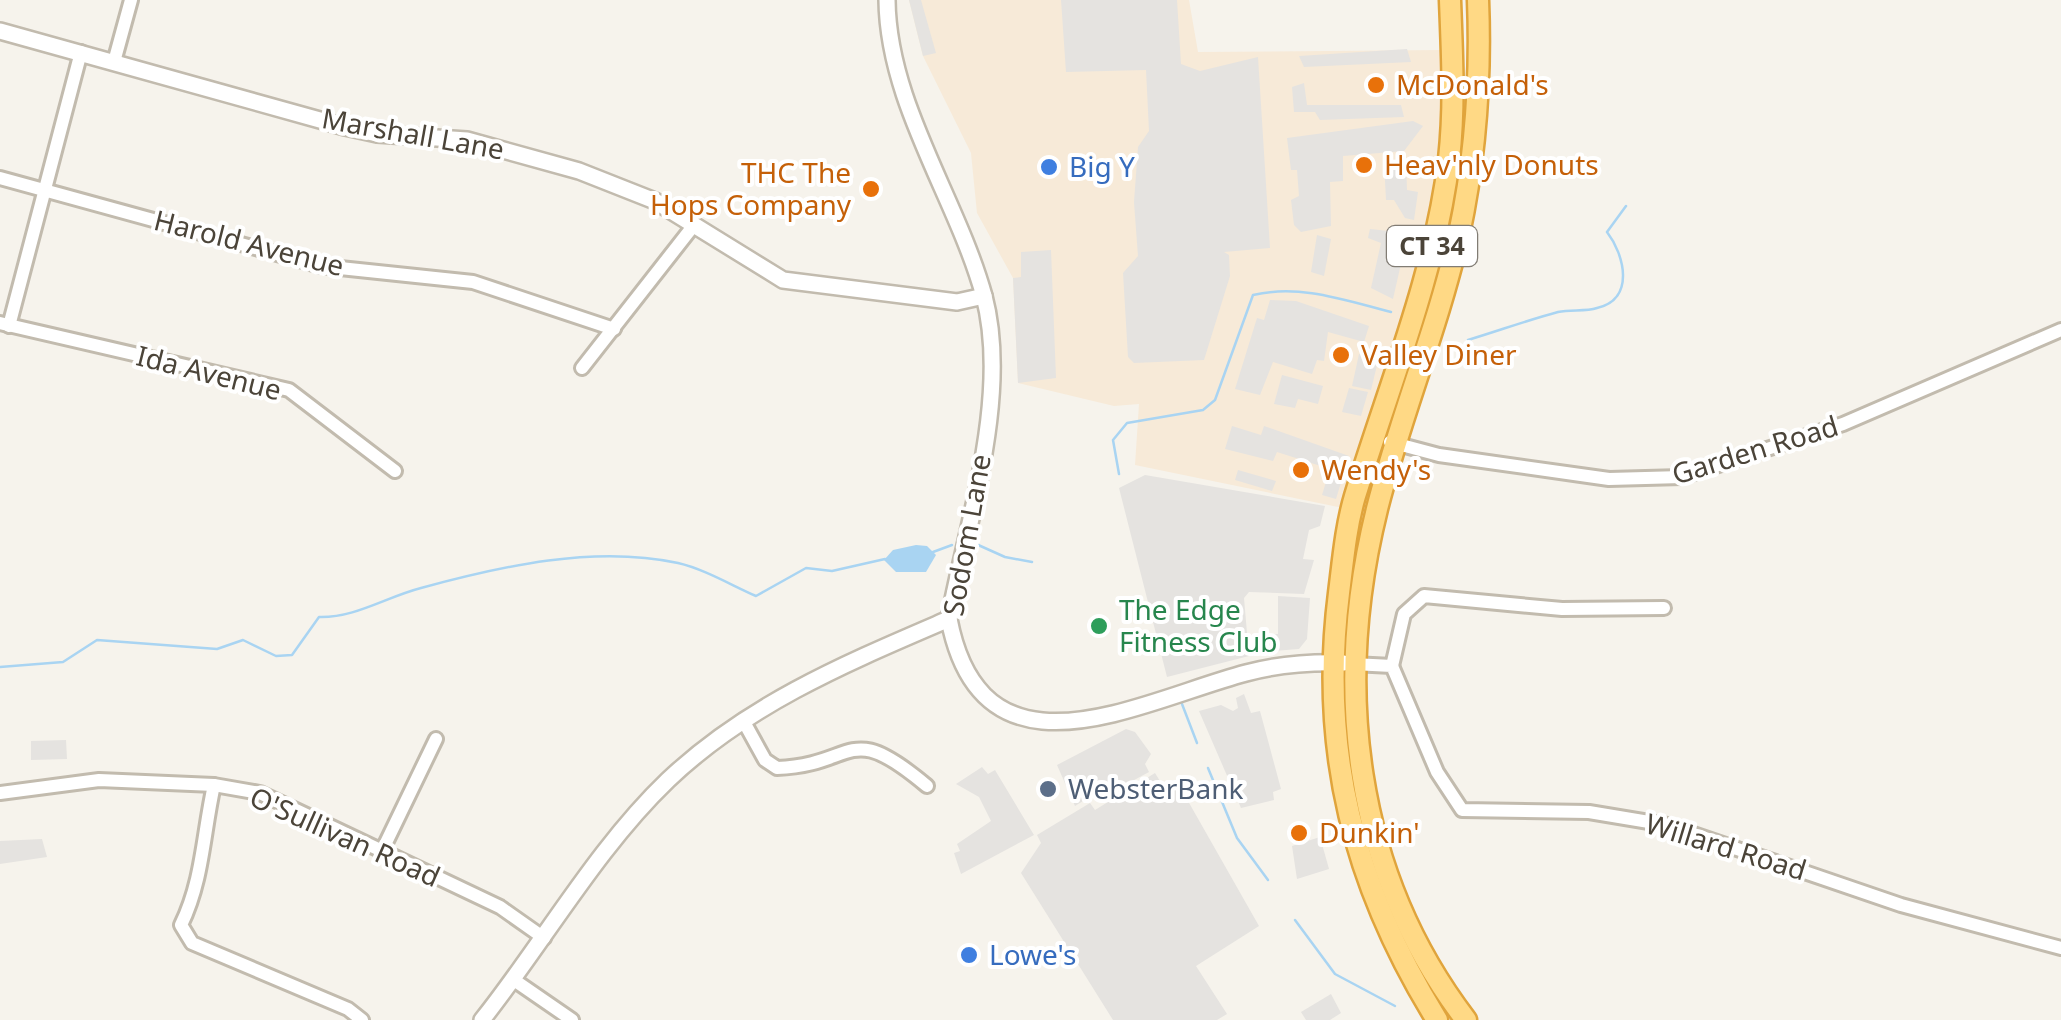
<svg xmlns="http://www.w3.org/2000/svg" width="2061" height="1020" font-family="'Noto Sans',sans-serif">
  <rect width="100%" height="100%" fill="#f6f3ec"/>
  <!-- commercial -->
  <polygon fill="#f7ead8" points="909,0 1189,0 1198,52 1442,50 1442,109 1428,230 1343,508 1135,465 1139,404 1114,406 1018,383 1013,278 977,213 971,153 923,56"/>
  <!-- parking -->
  <g fill="#e5e3e0">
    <polygon points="909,0 921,0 936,53 923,56"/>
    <polygon points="1061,0 1177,0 1181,64 1200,71 1258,57 1270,248 1224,252 1229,255 1230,276 1204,360 1134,363 1128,357 1123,273 1138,256 1134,202 1138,147 1149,131 1146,70 1066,72"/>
    <polygon points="1407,49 1411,62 1304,67 1299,56"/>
    <polygon points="1304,83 1307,105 1401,105 1404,117 1320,120 1315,112 1294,112 1292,87"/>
    <polygon points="1413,121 1423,126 1404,151 1343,156 1343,181 1330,182 1331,226 1301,232 1294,225 1291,200 1299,196 1297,170 1291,170 1287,138"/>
    <polygon points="1406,160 1407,190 1418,192 1414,220 1405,218 1394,200 1386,200 1384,162"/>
    <polygon points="1370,229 1408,233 1393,299 1371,288 1381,243 1368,238"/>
    <polygon points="1317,235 1331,239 1324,276 1311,272"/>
    <polygon points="1051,250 1056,378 1018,383 1013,278 1021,277 1021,252"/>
    <polygon points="1270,300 1296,301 1369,326 1364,342 1328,332 1324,361 1317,360 1312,374 1273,362 1260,395 1235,389 1257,318 1264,320"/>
    <polygon points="1359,354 1379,357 1371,390 1352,386"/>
    <polygon points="1282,375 1323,386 1318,404 1298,399 1295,408 1274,404"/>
    <polygon points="1349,388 1368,392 1361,416 1342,412"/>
    <polygon points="1232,426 1261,435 1264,426 1349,456 1336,499 1322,495 1330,469 1277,452 1273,461 1225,449"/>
    <polygon points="1238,470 1276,481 1272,491 1235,480"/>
    <polygon points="1145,475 1325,506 1320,526 1309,530 1303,559 1314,560 1304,594 1249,592 1244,598 1249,656 1167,677 1119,488"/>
    <polygon points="1278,596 1310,598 1307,639 1299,649 1262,652 1256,649 1256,635 1278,634"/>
    <polygon points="1244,694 1251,713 1260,711 1281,789 1273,792 1274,800 1241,808 1199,711 1221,705 1233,711 1238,708 1236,698"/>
    <polygon points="1126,729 1135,732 1151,754 1145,764 1149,772 1112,792 1107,786 1075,806 1057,765"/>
    <polygon points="66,740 67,759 31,760 31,741"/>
    <polygon points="982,767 988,774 995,770 1034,835 961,874 954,853 960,851 957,844 991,821 979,797 956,784"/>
    <polygon points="1155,773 1168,794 1176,789 1180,796 1184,794 1259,926 1196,966 1227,1014 1217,1020 1113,1020 1021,873 1041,843 1037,835 1090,803 1095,810"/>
    <polygon points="1320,837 1329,869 1297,879 1292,846"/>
    <polygon points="42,839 47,857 0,864 0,841"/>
    <polygon points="1331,994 1341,1013 1330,1020 1306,1020 1301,1012"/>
  </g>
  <!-- water -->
  <polygon fill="#a9d4f2" points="916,545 927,546 936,555 926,572 896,572 884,560 893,550"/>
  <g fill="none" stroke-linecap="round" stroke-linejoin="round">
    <!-- stream -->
    <g stroke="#a9d4f2" stroke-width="2.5">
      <path d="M 1468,340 C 1498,331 1528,320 1558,312 C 1571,309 1585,312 1597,308 C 1636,299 1624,254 1607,232 L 1626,206"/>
      <path d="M 1119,474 L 1113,440 L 1127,423 L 1203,410 L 1215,400 L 1253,295 C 1300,284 1344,300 1391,312"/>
      <polyline points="976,544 1005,557 1032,562"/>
      <polyline points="933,552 952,545"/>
      <path d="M 0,667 L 63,662 L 97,640 L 217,649 L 243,640 L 276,656 L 292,655 L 319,617 C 355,618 386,597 421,588 C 502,566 594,545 678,563 C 704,569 731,585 756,596 L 806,568 L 832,571 L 885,559"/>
      <polyline points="1182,704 1197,743"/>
      <polyline points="1208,768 1237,838 1268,880"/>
      <polyline points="1295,920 1335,974 1395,1006"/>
    </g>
    <!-- minor casing -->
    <g stroke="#c2bbae" stroke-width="18">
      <g id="minor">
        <polyline points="114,62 131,0"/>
        <polyline points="0,178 321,266 473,282 614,329"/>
        <polyline points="0,323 289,390 395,471"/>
        <polyline points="9,326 81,52"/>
        <polyline points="582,368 694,225"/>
        <polyline points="1390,442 1439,455 1609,479 1682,477 1843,424 2061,330"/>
        <polyline points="1353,664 1392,666 1437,772 1462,810 1589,812 1667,825 1901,905 2061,948"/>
        <polyline points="1392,666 1404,614 1424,596 1562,609 1664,608"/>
        <path d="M 744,722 L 765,760 L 777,768 C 858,765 846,718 927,786"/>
        <path d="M 214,785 C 203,834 203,880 181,925 L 192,943 L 348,1009 L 362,1020"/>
        <polyline points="0,793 99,780 214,785 260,793 500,907 544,938"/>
        <polyline points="382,851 436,739"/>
        <polyline points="514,980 572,1020"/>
      </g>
    </g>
    <!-- tertiary casing -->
    <g stroke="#c2bbae" stroke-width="20">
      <g id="tertiary">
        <path d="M 887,0 C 888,104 957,198 984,296 C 1010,394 968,520 949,619 C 982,791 1140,701 1246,673 C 1279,664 1310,662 1344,663"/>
        <polyline points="0,31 345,127 377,134 467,140 579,171 655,201 783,280 957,302 984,296"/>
        <path d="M 482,1020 C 544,942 596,849 668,780 C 749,703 849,662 949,619"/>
      </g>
    </g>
    <!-- trunk casing -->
    <g stroke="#e0a43c" stroke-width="25">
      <g id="trunk">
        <path d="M 1437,1020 C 1354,886 1319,750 1339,593 C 1343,561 1346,526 1355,496 C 1389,385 1435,275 1449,159 C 1455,106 1452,54 1450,0"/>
        <path d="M 1466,1020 C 1353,872 1333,686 1377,509 C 1400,417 1438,327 1459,234 C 1475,159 1481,76 1478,0"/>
      </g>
    </g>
    <!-- minor -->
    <use href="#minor" stroke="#fff" stroke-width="12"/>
    <!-- tertiary -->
    <use href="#tertiary" stroke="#fff" stroke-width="15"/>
    <!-- trunk -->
    <use href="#trunk" stroke="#ffd985" stroke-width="20"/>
  </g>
  <!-- markers -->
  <g fill="#e8710a" stroke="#fff" stroke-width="4">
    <circle cx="1376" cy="85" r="10"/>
    <circle cx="1364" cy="165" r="10"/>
    <circle cx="871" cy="189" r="10"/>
    <circle cx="1341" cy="355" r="10"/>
    <circle cx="1301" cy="470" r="10"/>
    <circle cx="1299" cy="833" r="10"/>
  </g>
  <g fill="#3f7fe0" stroke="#fff" stroke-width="4">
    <circle cx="1049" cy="167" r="10"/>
    <circle cx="969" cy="955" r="10"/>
  </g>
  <circle fill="#2e9e5b" stroke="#fff" stroke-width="4" cx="1099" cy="626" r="10"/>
  <circle fill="#5c6f8a" stroke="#fff" stroke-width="4" cx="1048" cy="789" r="10"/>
  <g text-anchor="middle" stroke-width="8" stroke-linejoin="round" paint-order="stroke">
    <!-- shield labels -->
    <rect fill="#fff" stroke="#817c74" stroke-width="2.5" x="1387" y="226" width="90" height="40" rx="8"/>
    <g font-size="25" font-weight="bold" fill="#4b4439">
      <text x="1432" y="255">CT 34</text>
    </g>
    <!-- food labels -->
    <g font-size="28" fill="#c56008" stroke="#fff" text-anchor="start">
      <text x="1396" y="95">McDonald's</text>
      <text x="1384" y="175">Heav'nly Donuts</text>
      <text x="851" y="183" text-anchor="end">THC The<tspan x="851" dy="32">Hops Company</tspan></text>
      <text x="1361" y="365">Valley Diner</text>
      <text x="1321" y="480">Wendy's</text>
      <text x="1319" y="843">Dunkin'</text>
    </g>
    <!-- street labels -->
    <g font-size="28" fill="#4b4439" stroke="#fff">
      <text transform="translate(413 134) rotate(10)" y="10">Marshall Lane</text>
      <text transform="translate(249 243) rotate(14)" y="10">Harold Avenue</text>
      <text transform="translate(209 373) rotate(14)" y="10">Ida Avenue</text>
      <text transform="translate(1755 450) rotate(-17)" y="10">Garden Road</text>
      <text transform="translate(967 535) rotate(-80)" y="10">Sodom Lane</text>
      <text transform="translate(345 837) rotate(24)" y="10">O'Sullivan Road</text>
      <text transform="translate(1726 847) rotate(17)" y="10">Willard Road</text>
    </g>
    <!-- shop labels -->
    <g font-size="28" fill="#366cbe" stroke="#fff" text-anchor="start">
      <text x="1069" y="177">Big Y</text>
      <text x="989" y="965">Lowe's</text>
    </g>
    <!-- leisure labels -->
    <g font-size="28" fill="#27864d" stroke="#fff" text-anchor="start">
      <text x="1119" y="620">The Edge<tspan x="1119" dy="32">Fitness Club</tspan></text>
    </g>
    <!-- service labels -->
    <g font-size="28" fill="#4e5e75" stroke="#fff" text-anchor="start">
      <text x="1068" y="799">WebsterBank</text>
    </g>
  </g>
</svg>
